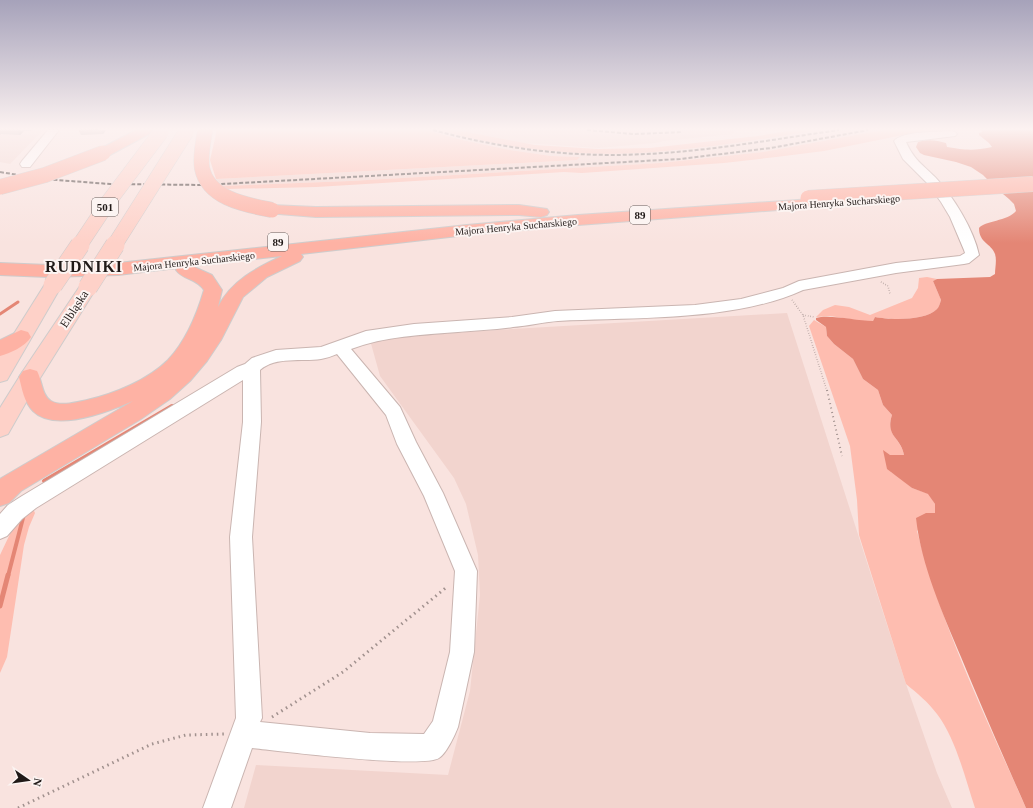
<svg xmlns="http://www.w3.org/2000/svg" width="1033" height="808" font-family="Georgia,serif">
  <rect width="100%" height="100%" fill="#f9e3df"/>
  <!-- built -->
  <g fill="#f2d4ce">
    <polygon points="0,130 43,130 10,164 0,162"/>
    <polygon points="426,130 440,130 484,141 546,150 633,153 708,146 818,130 883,130 763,152 660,163 350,181 222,186 216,179 577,160 580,157 551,156 510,150 462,140"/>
    <polygon points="457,130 735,130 733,134 664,141 655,143 598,148 524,143"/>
    <polygon points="787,313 906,684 937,773 952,808 244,808 256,765 448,775 470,691 480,595 478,555 466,504 454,478 380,376 370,340 445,333"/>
  </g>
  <!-- green -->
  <g fill="#febdb0">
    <polygon points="217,130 426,130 462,140 510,150 551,156 580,157 577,160 216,179 210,160"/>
    <path d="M 440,130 L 457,130 L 535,145 L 598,149 L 650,148 L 758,136 L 793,130 L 818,130 C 767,138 716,147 665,151 C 593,158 510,151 440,130 Z"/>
    <polygon points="883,130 928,130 824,151 776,157 724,163 582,173 564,172 316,187 226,189 222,186 350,181 660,163 763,152"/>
    <path d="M 927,277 L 937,279 L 933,281 L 941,300 C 940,303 939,307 937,309 C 926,321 890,320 875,317 L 873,321 L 862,321 L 830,316 L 816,317 L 823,310 L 835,305 L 849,307 L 870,315 L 912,298 L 918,288 L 919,278 Z"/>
    <path d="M 814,320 L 826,327 L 827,336 L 834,344 L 853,359 L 863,379 L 878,390 L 883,405 L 892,415 C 885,435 901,438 904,455 L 890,455 L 891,472 L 899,477 L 912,488 L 929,494 L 935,504 L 935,513 L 917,531 C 942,627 986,718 1026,808 L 975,808 C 965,778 956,739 937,714 C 928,702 917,693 906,684 L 859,535 L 857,500 L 850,446 L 809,326 Z"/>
    <polygon points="33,509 35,513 29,527 24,545 7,657 0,673 0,555 18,517"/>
  </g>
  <!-- water -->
  <path fill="#e48675" d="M 981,130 L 1033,130 L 1033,808 L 1026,808 C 1004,758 982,708 961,657 C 943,614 921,565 916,518 L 926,513 L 935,513 L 935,504 L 928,494 L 912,488 L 887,469 L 883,450 L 890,455 L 904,455 C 901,437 885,437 892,415 L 883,405 L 878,390 L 863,379 L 853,359 L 834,344 L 827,336 L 826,327 L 816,320 L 816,318 C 830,314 856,321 873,321 L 875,317 C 890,320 926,321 937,309 C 939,307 940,303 941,300 L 933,281 L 937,279 L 990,277 L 995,274 C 995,268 997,260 995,254 C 991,243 979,243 979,228 C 984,221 1008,221 1016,211 L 1014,204 L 1009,199 L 997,189 L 983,175 L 971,167 L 956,162 L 924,155 L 920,153 L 916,147 L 918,142 C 926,139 937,140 946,143 L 947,147 C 965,150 973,151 992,147 L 989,143 L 979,135 L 979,133 L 982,132 Z"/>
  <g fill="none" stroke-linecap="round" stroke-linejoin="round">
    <!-- stream-far2 -->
    <polyline stroke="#e48675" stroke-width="3" points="0,314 18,302"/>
    <!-- stream-far1 -->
    <g stroke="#e48675" stroke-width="4">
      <polyline points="44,481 172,406"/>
      <polyline points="8,576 24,514"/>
    </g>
    <!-- stream -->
    <polyline stroke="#e48675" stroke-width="5" points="0,606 8,575"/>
    <!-- minor casing -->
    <g stroke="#cab5b1" stroke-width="2">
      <g id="minor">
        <polygon points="48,130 59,130 30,167 22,167 20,164 22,161"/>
        <path d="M 951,131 L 955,132 L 957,134 L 955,136 L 906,142 C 914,160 922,164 935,177 C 953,196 974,230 979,255 L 969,263 L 964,264 L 896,273 L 803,290 C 733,322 634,317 558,321 C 543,322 528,326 513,327 C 495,330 476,330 458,332 C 422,335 385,336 351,349 L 400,407 L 416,442 L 443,493 L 477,571 L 474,652 L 458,727 C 455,735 446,754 439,758 C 423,769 280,751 252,748 L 231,808 L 203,808 L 236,718 L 230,537 L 243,422 L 243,380 L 36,508 L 22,519 L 7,536 L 0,539 L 0,514 L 8,505 L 22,496 L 237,367 L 245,364 L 252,358 L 276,350 L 321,347 L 366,331 L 414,324 L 512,317 L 555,311 L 695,305 L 741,299 L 783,288 L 799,281 L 896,263 L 960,256 L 965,253 L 964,250 L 950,217 L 941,202 L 928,184 L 903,159 L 894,141 C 902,131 938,132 951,131 ZM 337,354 L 386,415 L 397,444 L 424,496 L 455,571 L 450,652 L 433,721 L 424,734 L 370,733 L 260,722 L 262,718 L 252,537 L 261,422 L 260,370 C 276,356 302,362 321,359 C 327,358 332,356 337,354 Z"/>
      </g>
    </g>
    <!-- major casing -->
    <g stroke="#cecccc" stroke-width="2">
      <g id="major">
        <polygon points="53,279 59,281 62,285 7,380 0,382 0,356 47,281"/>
        <polygon points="88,281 94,283 97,287 37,383 8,434 0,437 0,408 23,371 82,283"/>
      </g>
    </g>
    <!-- highway casing -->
    <g stroke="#cecccc" stroke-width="2">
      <g id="highway">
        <polygon points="136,130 153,130 151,133 108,156 103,157 98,156 96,153 98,150"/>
        <path d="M 812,199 L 818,201 L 820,204 L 818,207 L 578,225 L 467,235 L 301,254 L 303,257 L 300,261 L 267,277 L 243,297 L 221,340 L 207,361 L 190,381 L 170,399 L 141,419 L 21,491 L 9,503 L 0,506 L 0,479 L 3,477 L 133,401 C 110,411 55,433 33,411 C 24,402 22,389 19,377 L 23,371 L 30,369 L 37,371 C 42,380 42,396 51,401 C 61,407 77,402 87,400 C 114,394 148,380 168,360 C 186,341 197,314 204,290 C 196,278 183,280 176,270 L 177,268 L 118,275 L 48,277 L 0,275 L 0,263 L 48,265 L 118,263 L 467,225 L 578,215 ZM 282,256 C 256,268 231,281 218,307 L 222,290 L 212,275 L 192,266 Z"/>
        <polygon points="272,205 316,207 519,205 547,209 549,212 547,215 541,217 519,215 316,217 266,213 264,210 266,207"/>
        <path d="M 21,330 L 28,332 L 31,337 C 25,347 10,353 0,356 L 0,340 Z"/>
      </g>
    </g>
    <!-- path-far2 -->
    <g stroke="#a1918e" stroke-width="1.5" stroke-dasharray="0.5 2" stroke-linecap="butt">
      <polyline points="881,282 888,286 890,294"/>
      <polyline points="792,300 803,315 827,391"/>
      <polyline points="803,315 814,317"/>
    </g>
    <!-- path-far1 -->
    <polyline stroke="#a1918e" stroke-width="2" stroke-dasharray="1 3.5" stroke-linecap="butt" points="827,390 842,456"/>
    <!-- path -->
    <g stroke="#a1918e" stroke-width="3" stroke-dasharray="1.5 4" stroke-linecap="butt">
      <polyline points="272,717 343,672 448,586"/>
      <polyline points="18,808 152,744 186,735 225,734"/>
    </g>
    <!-- minor -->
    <use href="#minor" fill="#fff" fill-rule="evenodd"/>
    <!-- major -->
    <use href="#major" fill="#fed1c8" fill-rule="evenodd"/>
    <!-- highway -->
    <use href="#highway" fill="#feb2a4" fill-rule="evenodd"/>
    <!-- rail -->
    <g stroke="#4b413e" stroke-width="2" stroke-dasharray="4 2" stroke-linecap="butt">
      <path d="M 433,130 C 503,149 574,158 646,154 C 711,151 775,139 839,130"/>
      <polyline points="587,130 634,134 681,132"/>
      <polyline points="0,172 43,179 110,184 204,185 680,159 771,148 868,130"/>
    </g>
    <!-- major-bridge-far1 casing -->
    <g stroke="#cecccc" stroke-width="16" stroke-linecap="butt">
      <g id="major-bridge-far1">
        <polyline points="79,246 109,201 161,132"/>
        <polyline points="114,246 186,132"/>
      </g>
    </g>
    <!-- major-bridge casing -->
    <g stroke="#cecccc" stroke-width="20" stroke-linecap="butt">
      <g id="major-bridge">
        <polyline points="53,285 80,245"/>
        <polyline points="88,287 115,245"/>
      </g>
    </g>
    <!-- highway-bridge casing -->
    <g stroke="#cecccc" stroke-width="16" stroke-linecap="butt">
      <g id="highway-bridge">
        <path d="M 205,131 C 203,143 200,156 202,168 C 208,199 247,205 272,210"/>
        <polyline points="0,187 45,175 103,153"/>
        <polyline points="808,198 1033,184"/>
      </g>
    </g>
    <!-- major-bridge-far1 -->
    <use href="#major-bridge-far1" stroke="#fed1c8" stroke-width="15"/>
    <!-- major-bridge -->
    <use href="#major-bridge" stroke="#fed1c8" stroke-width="19"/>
    <!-- highway-bridge -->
    <use href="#highway-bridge" stroke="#feb2a4" stroke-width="15"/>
  </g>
  <!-- wall -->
  <g fill="#9f8e8a">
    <polygon points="0,130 32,130 31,131 24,131 20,135 1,134 0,135"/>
    <polygon points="80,130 106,130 103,134 81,135 79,131"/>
  </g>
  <!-- shaded-wall -->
  <g fill="#827471">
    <polygon points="19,130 24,130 24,131 20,135 18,131"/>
    <polygon points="100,130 106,130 103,134"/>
  </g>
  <!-- building -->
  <g fill="#b9a5a1" stroke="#827471">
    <polygon points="0,130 19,130 18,131 0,131"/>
    <polygon points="80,130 98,130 79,131"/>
  </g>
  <!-- sky -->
  <linearGradient id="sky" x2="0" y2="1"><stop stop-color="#a6a2ba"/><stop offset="0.53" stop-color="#fcf2f1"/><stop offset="1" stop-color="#fcf2f1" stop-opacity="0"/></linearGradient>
  <rect width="1033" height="243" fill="url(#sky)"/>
  <g text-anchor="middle" stroke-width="4" stroke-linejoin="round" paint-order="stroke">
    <!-- far-street labels -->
    <g font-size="10" fill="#201917" stroke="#fcf4f2">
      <text transform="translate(839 202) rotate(-4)" y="4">Majora Henryka Sucharskiego</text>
      <text transform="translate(516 226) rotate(-5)" y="4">Majora Henryka Sucharskiego</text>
      <text transform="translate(194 261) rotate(-6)" y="4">Majora Henryka Sucharskiego</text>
    </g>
    <!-- shield labels -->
    <g fill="#fcf4f2" stroke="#625b59" stroke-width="1">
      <rect x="92" y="198" width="26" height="18" rx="3"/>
      <rect x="630" y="206" width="20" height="18" rx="3"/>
      <rect x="268" y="233" width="20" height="18" rx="3"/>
    </g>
    <g font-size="11" font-weight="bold" fill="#201917">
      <text x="105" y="211">501</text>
      <text x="640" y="219">89</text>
      <text x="278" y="246">89</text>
    </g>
    <!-- street labels -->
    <g font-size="12" fill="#201917" stroke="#fcf4f2">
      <text transform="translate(74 309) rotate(-57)" y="4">Elbląska</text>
    </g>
    <!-- district labels -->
    <g font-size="16" font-weight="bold" letter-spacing="1" fill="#201917" stroke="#fcf4f2">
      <text x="84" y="272">RUDNIKI</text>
    </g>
  </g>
  <!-- north arrow -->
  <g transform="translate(28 780) rotate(103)" stroke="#fcf4f2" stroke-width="3" paint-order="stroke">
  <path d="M0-3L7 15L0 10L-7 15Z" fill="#201917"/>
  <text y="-6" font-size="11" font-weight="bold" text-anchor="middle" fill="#201917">N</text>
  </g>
</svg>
